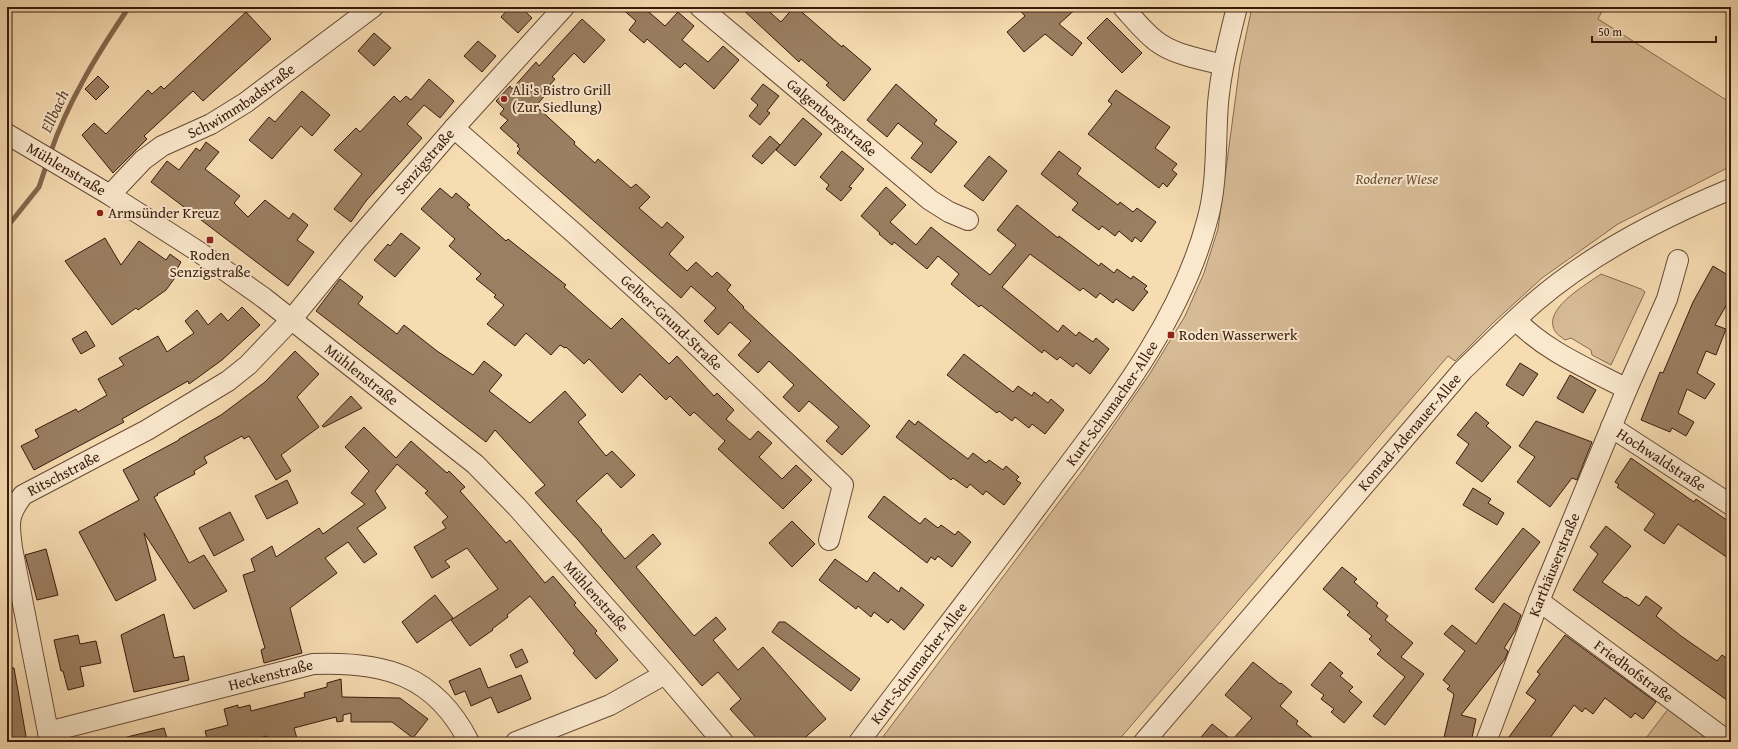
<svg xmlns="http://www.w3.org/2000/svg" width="1738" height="749" font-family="'Gentium Book Plus',serif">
  <rect width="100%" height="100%" fill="#f7dcb2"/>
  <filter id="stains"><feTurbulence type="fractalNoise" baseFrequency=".005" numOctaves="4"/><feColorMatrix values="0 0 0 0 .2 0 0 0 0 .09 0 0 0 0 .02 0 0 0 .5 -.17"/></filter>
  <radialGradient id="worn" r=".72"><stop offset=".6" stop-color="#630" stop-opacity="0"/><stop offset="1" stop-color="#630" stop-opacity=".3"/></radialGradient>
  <!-- green -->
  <g fill="#d7bb96" stroke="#886b51">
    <polygon points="1252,7 1604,7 1598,19 1731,103 1731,166 1618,224 1542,278 1493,323 1455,361 1448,356 1117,742 879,742 1083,470 1149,375 1185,316 1204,273 1218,229 1240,64"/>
    <path d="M 1601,274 L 1641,289 L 1645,292 L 1611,365 L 1592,355 L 1591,350 L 1571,338 L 1565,340 C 1560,336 1554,333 1553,326 C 1548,306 1587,284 1601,274 Z"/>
    <polygon points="1669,708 1716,742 1643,742"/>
  </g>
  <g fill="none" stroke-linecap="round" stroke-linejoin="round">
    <!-- stream -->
    <g stroke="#84674e" stroke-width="5">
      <path d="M 50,154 C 68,101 98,53 129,7"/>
      <polyline points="7,227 39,187 47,163"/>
    </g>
  </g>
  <!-- building -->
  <g fill="#9b7f62" stroke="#381b0c">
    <polygon points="510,7 521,7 532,18 518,33 501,17"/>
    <polygon points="620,7 643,7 665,26 678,12 694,26 682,40 708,62 723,46 739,60 714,89 685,63 680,68 647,39 644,43 629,30 636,21"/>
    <polygon points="740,7 764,7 781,22 794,7 796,7 842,47 843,45 871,69 844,101 826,85 829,83 801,59 799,62"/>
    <polygon points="1017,7 1078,7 1059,24 1082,43 1072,56 1045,34 1024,52 1007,32 1025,16"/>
    <polygon points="246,12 271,39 203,101 193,91 144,136 147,139 113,173 82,135 94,123 106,134 148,90 152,94 161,86 164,89"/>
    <polygon points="1107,18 1142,53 1122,73 1087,38"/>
    <polygon points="582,19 605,40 584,63 574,53 552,77 555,79 545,91 547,93 536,106 575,142 574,144 595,163 598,159 631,188 636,184 650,197 639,208 662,228 667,222 684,237 669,254 687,271 696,262 712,277 717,272 731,285 727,290 744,307 743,308 870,426 842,455 826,441 839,427 809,401 799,412 783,397 794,385 769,361 758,373 738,355 751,341 730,322 718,335 704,321 716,308 691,286 681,298 517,153 520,149 517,146 519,145 500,128 508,120 500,114 504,109 496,101 510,86 512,89 536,62 539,66"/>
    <polygon points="374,33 391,48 374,66 358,51"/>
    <polygon points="478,41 496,56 482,72 464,56"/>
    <polygon points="98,76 109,87 96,100 85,89"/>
    <polygon points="429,79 454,101 440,118 424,105 407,124 422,138 366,201 351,222 334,209 362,174 334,150 356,128 360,132 394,96 400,102 406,96 411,100"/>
    <polygon points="763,84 779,96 767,111 770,113 760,125 749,116 758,105 751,99"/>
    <polygon points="896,84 937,120 934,124 957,142 931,173 911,158 923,143 898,123 887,137 867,120"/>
    <polygon points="1116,90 1170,127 1155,148 1177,164 1172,170 1177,174 1167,187 1163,183 1159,188 1088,134 1112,104 1108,101"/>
    <polygon points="302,91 330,115 312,136 301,126 272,159 249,140 269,117 275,122"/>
    <polygon points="803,118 822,134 795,166 776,150"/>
    <polygon points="770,136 780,145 762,164 752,156"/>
    <polygon points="206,142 219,152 205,169 240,196 234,203 248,217 265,200 289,219 293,213 308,225 297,240 314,252 288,286 151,182 167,161 179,170 196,148 200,151"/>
    <polygon points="842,151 864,169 849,187 852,188 841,201 826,189 829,185 820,177"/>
    <polygon points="1059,151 1081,168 1077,174 1118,205 1120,202 1133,212 1137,208 1156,222 1141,242 1135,237 1132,242 1119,231 1115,236 1102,226 1099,230 1072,210 1078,203 1041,174"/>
    <polygon points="989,156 1007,171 983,201 964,186"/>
    <polygon points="886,187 906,205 890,222 916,245 931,227 990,275 1016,245 997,230 1017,205 1058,238 1059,236 1099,266 1101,263 1114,273 1117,269 1131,279 1133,276 1147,286 1144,289 1148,292 1133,311 1116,299 1113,303 1100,293 1096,298 1083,288 1080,291 1030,254 1002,287 1058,332 1063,325 1076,336 1079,332 1093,342 1096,338 1109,349 1090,374 1076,363 1073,367 1060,357 1057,360 1044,350 1042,353 981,305 979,307 951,284 959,274 938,256 927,269 894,242 892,245 879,234 880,233 861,216"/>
    <polygon points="440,188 452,198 456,193 470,205 467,207 506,241 508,239 566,285 564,287 611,329 622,318 669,364 677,356 714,396 717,393 734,410 726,419 750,440 758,431 772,443 759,457 782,479 796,465 812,480 783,509 718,449 725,441 694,412 690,416 670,396 666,400 640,374 622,393 589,359 584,364 566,347 565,348 560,345 551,355 526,333 515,346 487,324 504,305 494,297 496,295 476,279 481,274 449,246 455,239 421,209"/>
    <polygon points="401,233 420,248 395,277 374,260 388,244 390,246"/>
    <polygon points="105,238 121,265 139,241 166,260 170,254 181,262 177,269 180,271 166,290 138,310 136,308 112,325 65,261"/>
    <polygon points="1713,266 1731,277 1731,297 1715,325 1726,329 1716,355 1706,351 1697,373 1715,384 1705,399 1687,389 1678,413 1694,422 1686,436 1672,428 1670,432 1641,420 1660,372 1663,373 1693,302"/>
    <polygon points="340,279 363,297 358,304 397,334 404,325 437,351 473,375 484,361 502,375 489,391 530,423 565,391 586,415 578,422 606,456 612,451 635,475 621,488 607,473 576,501 602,530 601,531 625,559 653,534 661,544 636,567 694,636 716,617 726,629 713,640 738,670 763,647 826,719 800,742 760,742 730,709 741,699 718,672 702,686 578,540 535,493 545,485 495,430 486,442 316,311"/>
    <polygon points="242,307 260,325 222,360 189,384 188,381 122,419 124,422 34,470 21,446 39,437 35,430 76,409 78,412 107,395 98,379 124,365 119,358 158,336 167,352 194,333 185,321 197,310 208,325 221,313 228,321"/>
    <polygon points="86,331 95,346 81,354 72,339"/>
    <polygon points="295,351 319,374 297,397 319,427 281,455 291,471 276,480 249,436 244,439 242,436 204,457 207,463 194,471 195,474 157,494 158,495 154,497 189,563 204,555 227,591 194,609 144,533 156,580 116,601 79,532 139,500 123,470 179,440 179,439 221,415 265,382"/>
    <polygon points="964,354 1013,392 1018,386 1032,396 1034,392 1048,403 1051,399 1064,410 1045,434 1032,424 1029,428 1015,417 1012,421 999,411 997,413 947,375"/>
    <polygon points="1520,363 1538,374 1523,396 1506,385"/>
    <polygon points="1570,375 1596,390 1583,413 1557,398"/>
    <polygon points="351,396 362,408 324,427 322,426"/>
    <polygon points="1476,412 1489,423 1486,426 1511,447 1482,482 1456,463 1469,444 1457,435"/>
    <polygon points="909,420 915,425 918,421 968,459 973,453 986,463 989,460 1003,470 1006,466 1019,477 1016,480 1021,483 1004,505 986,491 983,495 970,484 967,488 953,478 951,480 896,437"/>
    <polygon points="1536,421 1592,442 1577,480 1572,478 1550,507 1517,482 1535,457 1519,446"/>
    <polygon points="364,427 396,458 411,441 447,473 449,471 465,487 460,491 506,543 510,540 545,583 553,576 576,603 574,605 597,631 595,633 618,660 596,679 573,653 575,651 530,596 507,615 508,617 492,629 493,630 470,646 451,620 498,589 467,548 445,561 450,567 432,578 414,547 446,528 442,522 448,517 425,493 428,491 397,464 375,491 386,508 357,528 377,554 364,563 348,542 325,558 337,573 290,608 302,653 264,663 261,650 265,648 243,575 255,571 251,559 272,546 276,557 319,528 323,534 365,504 351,493 369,471 345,447"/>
    <polygon points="1631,458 1694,502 1696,499 1731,523 1731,560 1678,524 1664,544 1644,530 1655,514 1617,487 1619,485 1615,482"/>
    <polygon points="287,480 298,503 267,519 255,496"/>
    <polygon points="1473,488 1491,499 1488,503 1504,513 1497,525 1463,505"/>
    <polygon points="884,496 920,524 925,518 938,528 941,525 955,535 958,531 971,542 952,567 938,556 935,560 931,557 927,563 868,517"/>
    <polygon points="230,512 244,540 214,556 199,528"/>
    <polygon points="792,521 815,544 792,567 769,543"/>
    <polygon points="1606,526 1631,546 1602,582 1625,598 1626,597 1639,606 1646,596 1662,608 1656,616 1681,636 1717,661 1722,655 1731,661 1731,703 1573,590 1598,554 1590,547"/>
    <polygon points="1523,528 1540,542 1493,603 1475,589"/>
    <polygon points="46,549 58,595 37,600 25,555"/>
    <polygon points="835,559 867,582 874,572 899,592 901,587 924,605 904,630 891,619 888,623 874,612 871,617 858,606 856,609 819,580"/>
    <polygon points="1342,567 1357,579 1354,582 1378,603 1376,606 1388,616 1385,620 1413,643 1401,657 1424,674 1385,725 1373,716 1405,677 1377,654 1381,650 1369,639 1372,636 1347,615 1350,612 1323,589"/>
    <polygon points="435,595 453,618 417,643 402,622"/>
    <polygon points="1504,603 1521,615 1515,631 1504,648 1508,651 1505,659 1461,715 1476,719 1471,742 1443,742 1454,694 1447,689 1450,686 1443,680 1465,651 1444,634 1452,625 1476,644"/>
    <polygon points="164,614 174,658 184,656 189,680 134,692 121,635"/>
    <polygon points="779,622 785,622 860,679 851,691 772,632"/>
    <polygon points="78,635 80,644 96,641 101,663 80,667 84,686 68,690 63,671 61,671 54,640"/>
    <polygon points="1565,635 1656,702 1643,719 1635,713 1631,718 1605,698 1593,714 1585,708 1582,712 1574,705 1547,742 1516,742 1509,737 1536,700 1526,693 1540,674 1537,672"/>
    <polygon points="522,649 528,662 516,668 510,655"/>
    <polygon points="1253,662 1280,684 1281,683 1292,692 1280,706 1298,721 1296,724 1318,742 1197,742 1212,724 1232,740 1252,718 1225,695"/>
    <polygon points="1330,662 1343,673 1340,676 1353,687 1349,691 1362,702 1344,723 1331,712 1334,709 1321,699 1324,695 1311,685"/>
    <polygon points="7,668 14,668 27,742 7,742"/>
    <polygon points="480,668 488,688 521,675 531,699 498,713 491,697 471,706 465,691 455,695 449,681"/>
    <polygon points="341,679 342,697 400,698 428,719 413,738 392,722 351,722 351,713 343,715 343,721 337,722 336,717 294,728 298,742 268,742 267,736 243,742 208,742 205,731 228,725 224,709 238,705 238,708 250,705 251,711 305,697 304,693 327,687 327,683"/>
    <polygon points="164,728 168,742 128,742 127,737"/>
  </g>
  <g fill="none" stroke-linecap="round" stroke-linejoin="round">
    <!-- street casing -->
    <g stroke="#684b36" stroke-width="22">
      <g id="street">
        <path id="s1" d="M 700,7 L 930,200 L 949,212 L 968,220"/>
        <path d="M 1123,7 C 1133,18 1143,31 1156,41 C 1174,55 1201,59 1223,65"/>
        <path id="s2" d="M 454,128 L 574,233 L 671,321 L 843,485 L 829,540"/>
        <path id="s3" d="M 7,134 L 110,195 L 199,252 L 264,298 L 475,464 L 517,507 L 665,674 L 723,742"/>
        <path id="s4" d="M 110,195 L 143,160 L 162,146 L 211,124 L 245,103 L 373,7"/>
        <path d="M 1516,320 C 1545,351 1589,369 1627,389"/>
        <path id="s5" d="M 1611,427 L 1731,505"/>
        <path id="s6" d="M 1539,601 L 1729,742"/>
        <path id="s7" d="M 48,732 L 313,664 C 384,661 435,675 469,742"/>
        <path id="s8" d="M 50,742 L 12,548 C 9,523 7,516 23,495 L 147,430 L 228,381 L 248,365 L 291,320 L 354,243 L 454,128 L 564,7"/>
        <polyline points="516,742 610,705 665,674"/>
        <path id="s9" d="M 859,742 C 922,658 987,575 1049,491 C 1111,408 1180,323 1207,221 C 1218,183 1215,142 1218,103 C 1221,70 1229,39 1237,7"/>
        <path id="s10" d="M 1144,742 L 1462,371 C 1486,348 1510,324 1535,302 C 1592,253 1663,217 1731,189"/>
        <path id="s11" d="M 1486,742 L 1539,601 L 1627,389 L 1667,299 L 1678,260"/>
      </g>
    </g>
    <!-- street -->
    <use href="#street" stroke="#fae8cd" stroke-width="20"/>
  </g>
  <!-- markers -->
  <g fill="#8f2418" stroke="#fae8cd" stroke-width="1.5">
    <circle cx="504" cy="99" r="4"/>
    <circle cx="100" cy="213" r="4"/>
    <rect x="206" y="236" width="8" height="8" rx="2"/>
    <rect x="1167" y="331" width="8" height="8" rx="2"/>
  </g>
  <g text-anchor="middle" stroke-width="4" stroke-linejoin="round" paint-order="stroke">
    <!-- poi labels -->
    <g font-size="15" fill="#381b0c" stroke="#fae8cd" text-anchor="start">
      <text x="512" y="95">Ali's Bistro Grill<tspan x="512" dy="17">(Zur Siedlung)</tspan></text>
      <text x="108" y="218">Armsünder Kreuz</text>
      <text x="210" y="260" text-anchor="middle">Roden<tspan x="210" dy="17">Senzigstraße</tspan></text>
      <text x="1179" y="340">Roden Wasserwerk</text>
    </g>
    <!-- street labels -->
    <g font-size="15" fill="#381b0c" stroke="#fae8cd">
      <text dy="5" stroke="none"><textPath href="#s4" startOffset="163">Schwimmbadstraße</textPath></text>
      <text dy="5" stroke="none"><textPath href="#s1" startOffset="172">Galgenbergstraße</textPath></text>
      <text dy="5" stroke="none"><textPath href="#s8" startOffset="784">Senzigstraße</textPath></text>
      <text dy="5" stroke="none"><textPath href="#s3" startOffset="69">Mühlenstraße</textPath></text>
      <text dy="5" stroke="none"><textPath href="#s2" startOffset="292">Gelber-Grund-Straße</textPath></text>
      <text dy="5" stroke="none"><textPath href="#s3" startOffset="429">Mühlenstraße</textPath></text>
      <text dy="5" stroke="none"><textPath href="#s9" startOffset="423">Kurt-Schumacher-Allee</textPath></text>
      <text dy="5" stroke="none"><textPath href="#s10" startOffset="408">Konrad-Adenauer-Allee</textPath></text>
      <text dy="5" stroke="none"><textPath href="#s5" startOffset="60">Hochwaldstraße</textPath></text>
      <text dy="5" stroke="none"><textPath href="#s8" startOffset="300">Ritschstraße</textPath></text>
      <text dy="5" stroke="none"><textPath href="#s11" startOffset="190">Karthäuserstraße</textPath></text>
      <text dy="5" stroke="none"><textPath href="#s3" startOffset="753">Mühlenstraße</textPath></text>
      <text dy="5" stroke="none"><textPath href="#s9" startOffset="99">Kurt-Schumacher-Allee</textPath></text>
      <text dy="5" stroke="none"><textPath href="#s6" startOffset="118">Friedhofstraße</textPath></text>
      <text dy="5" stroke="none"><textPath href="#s7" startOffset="230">Heckenstraße</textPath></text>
    </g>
    <!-- park labels -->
    <g font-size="15" font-style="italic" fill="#684b35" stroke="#fae8cd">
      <text x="1397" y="184">Rodener Wiese</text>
    </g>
    <!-- water labels -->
    <g font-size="16" font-style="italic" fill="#644732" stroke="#fae8cd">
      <text transform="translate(54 111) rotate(-65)" y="6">Ellbach</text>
    </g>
  </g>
  <!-- margin -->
  <rect width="1738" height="749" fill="none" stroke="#f7dcb2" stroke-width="24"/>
  <rect x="8" y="8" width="1722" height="733" fill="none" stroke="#381b0c" stroke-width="2"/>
  <rect x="12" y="12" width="1714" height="725" fill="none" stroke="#381b0c"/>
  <!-- scale -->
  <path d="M1592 36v6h124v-6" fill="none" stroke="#381b0c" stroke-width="2"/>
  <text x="1598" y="36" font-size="12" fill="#381b0c" stroke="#fae8cd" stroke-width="3" paint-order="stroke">50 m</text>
  <rect width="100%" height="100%" filter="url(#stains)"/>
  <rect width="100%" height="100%" fill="url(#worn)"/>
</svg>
